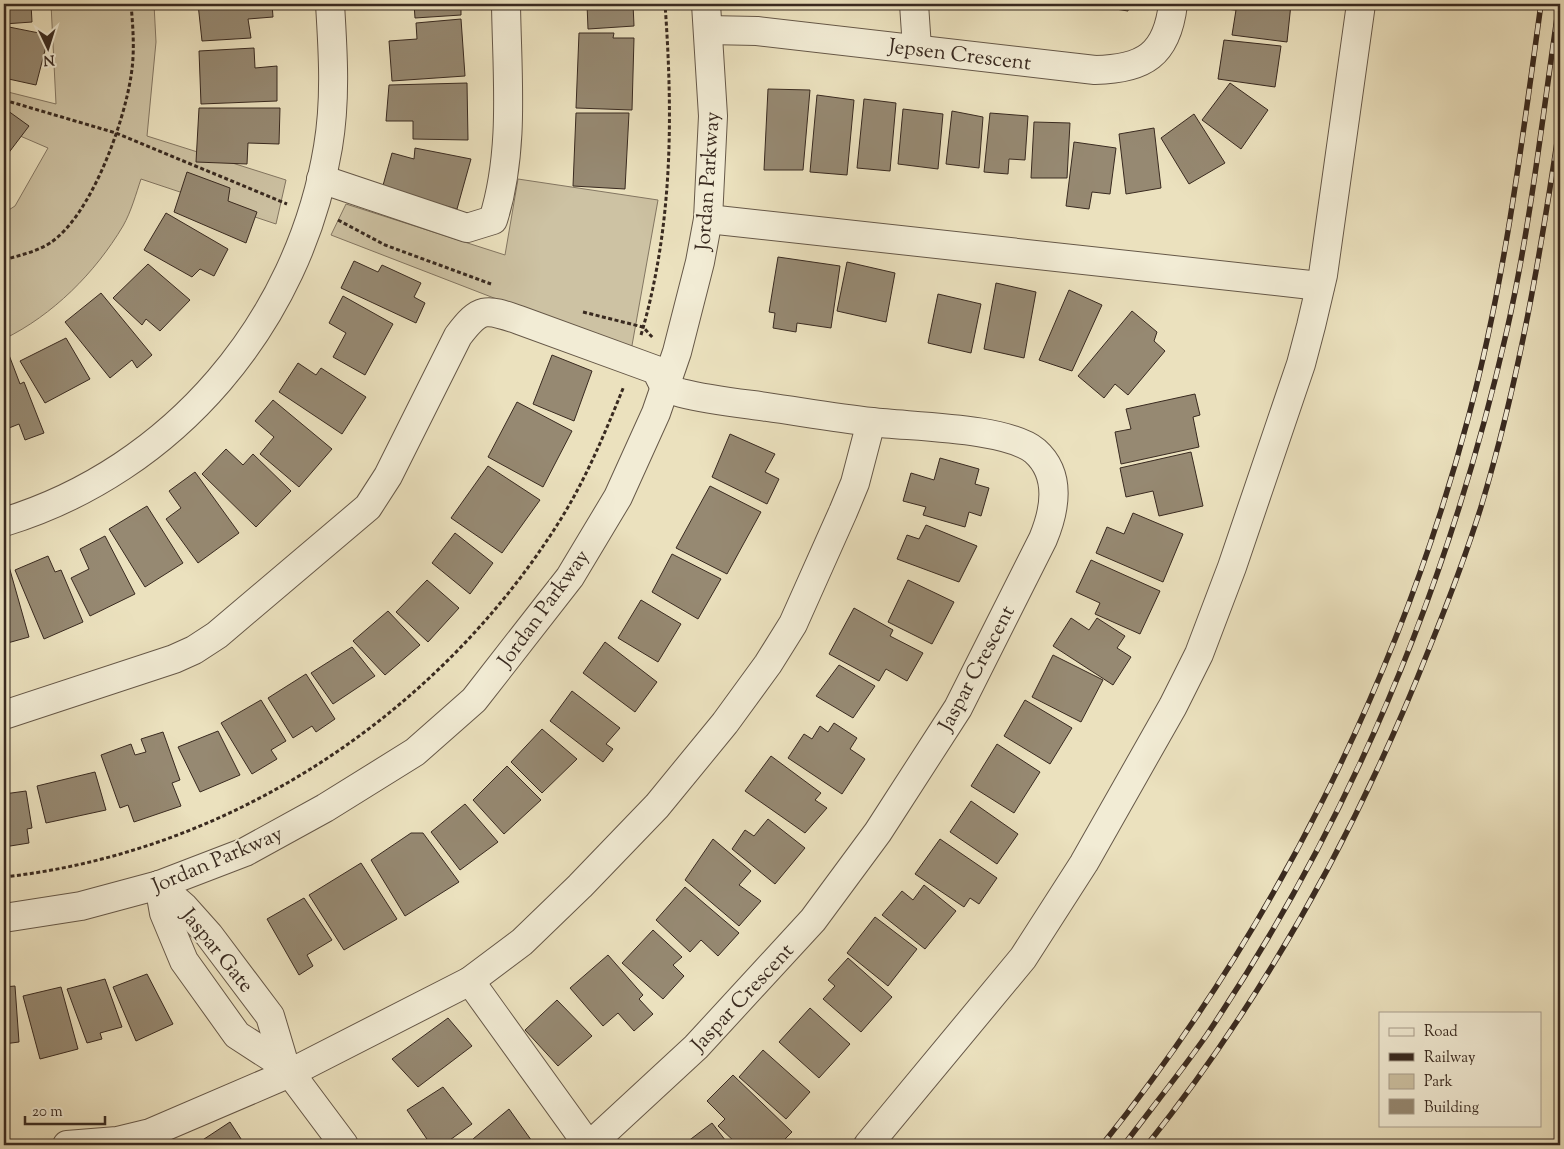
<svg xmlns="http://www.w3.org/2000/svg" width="1564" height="1149" font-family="'Sorts Mill Goudy',serif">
  <rect width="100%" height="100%" fill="#ebe1be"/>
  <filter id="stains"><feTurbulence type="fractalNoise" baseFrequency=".004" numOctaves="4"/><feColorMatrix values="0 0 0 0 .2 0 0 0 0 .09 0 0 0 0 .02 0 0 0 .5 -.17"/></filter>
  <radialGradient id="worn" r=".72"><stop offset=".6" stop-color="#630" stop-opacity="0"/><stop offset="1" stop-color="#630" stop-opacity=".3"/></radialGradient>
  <!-- green -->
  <g fill="#cdc2a3" stroke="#837662">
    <path d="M 51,4 L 154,4 L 156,42 L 147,136 L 286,180 L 276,224 L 141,179 C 136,194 131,212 123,226 C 95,273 53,315 4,339 L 4,213 L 15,206 L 48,148 L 4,129 L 4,91 L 56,104 Z"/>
    <polygon points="518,179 658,200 631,351 331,235 346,204 505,255"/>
  </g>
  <!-- building -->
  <g fill="#968972" stroke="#392a20">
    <polygon points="4,4 31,4 32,22 4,24"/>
    <polygon points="198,4 272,4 273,17 248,19 251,38 202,41"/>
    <polygon points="387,4 461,4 461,15 415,18 414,4 387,6"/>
    <polygon points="587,4 633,4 634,26 588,29"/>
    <polygon points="1084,4 1129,4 1128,11"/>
    <polygon points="1226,4 1291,4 1287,42 1232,35 1236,10 1225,9"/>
    <polygon points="461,19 465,76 392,81 389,41 417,39 416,23"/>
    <polygon points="4,26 49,35 36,85 4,78"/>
    <polygon points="579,33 614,33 613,38 634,38 632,110 576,108"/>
    <polygon points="1224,40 1281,46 1275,87 1218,79"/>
    <polygon points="254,48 255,68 277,66 277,101 201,104 199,51"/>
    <polygon points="467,83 468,140 413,139 413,121 386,121 389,85"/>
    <polygon points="1230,83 1268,110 1241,149 1202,120"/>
    <polygon points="768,89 810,90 803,170 764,170"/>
    <polygon points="817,95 854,100 847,175 810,172"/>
    <polygon points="864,99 896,103 890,171 857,168"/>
    <polygon points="4,108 29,126 4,159"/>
    <polygon points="199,108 280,108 279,144 248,143 247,164 196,162"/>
    <polygon points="903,109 943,114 938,169 898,164"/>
    <polygon points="952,111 983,117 979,168 946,164"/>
    <polygon points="576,113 629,113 625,189 573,186"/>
    <polygon points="990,113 1028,116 1025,160 1009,159 1008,174 984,172"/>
    <polygon points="1194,114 1225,163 1189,184 1161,138"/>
    <polygon points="1034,122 1070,123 1067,178 1031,178"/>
    <polygon points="1154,128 1161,188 1126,194 1119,134"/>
    <polygon points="1074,142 1116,148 1110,194 1092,192 1089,209 1066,206"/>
    <polygon points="415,148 471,159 457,209 382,189 392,153 414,159"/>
    <polygon points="187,172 230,188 228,201 257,212 246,243 174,212"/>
    <polygon points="166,213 228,249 214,276 200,269 192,277 144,250"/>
    <polygon points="778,257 840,266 831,328 797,323 796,332 773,328 775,313 769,312"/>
    <polygon points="354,261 378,272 382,265 421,283 414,297 425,303 416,323 341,288"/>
    <polygon points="847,262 895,273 886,322 837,311"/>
    <polygon points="148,264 190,300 160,331 146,319 142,325 113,298"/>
    <polygon points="996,283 1036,292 1024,358 984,349"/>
    <polygon points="1069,290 1102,305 1072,371 1039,360"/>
    <polygon points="101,293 152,355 137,368 132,360 110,378 65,322"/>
    <polygon points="938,294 981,304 971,353 928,343"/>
    <polygon points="343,296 393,324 365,375 333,357 346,333 329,323"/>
    <polygon points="1132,311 1157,332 1154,341 1165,351 1128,395 1115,384 1104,398 1078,376"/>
    <polygon points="66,338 90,379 45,403 20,361"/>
    <polygon points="9,355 20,384 24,382 44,433 25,440 19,424 4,430 4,357"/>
    <polygon points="552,355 592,371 574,421 533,404"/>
    <polygon points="298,363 316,375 321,368 366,397 342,434 279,392"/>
    <polygon points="1195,394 1200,415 1193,417 1199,447 1121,464 1115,432 1131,429 1126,409"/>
    <polygon points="273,400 332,449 299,487 260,454 274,437 255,421"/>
    <polygon points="517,402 572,431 543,487 488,457"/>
    <polygon points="730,434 775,454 765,472 779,479 767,504 712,477"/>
    <polygon points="226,449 243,465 253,454 291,491 256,527 202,474"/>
    <polygon points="1191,452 1203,506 1159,516 1153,491 1126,497 1120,468"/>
    <polygon points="940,458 979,469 975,484 989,488 981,516 969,512 965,527 923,515 926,507 903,501 911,473 934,480"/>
    <polygon points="488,466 540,500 502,553 451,518"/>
    <polygon points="195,472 239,533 198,563 166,519 181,508 169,491"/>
    <polygon points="710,486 761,512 727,574 676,548"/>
    <polygon points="147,506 183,563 145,587 109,529"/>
    <polygon points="1133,513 1183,534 1163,582 1096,553 1107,527 1124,534"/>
    <polygon points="926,525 977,546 959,582 897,559 907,535 919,539"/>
    <polygon points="455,533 493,563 470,594 432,563"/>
    <polygon points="105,536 135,594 90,616 71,578 89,569 80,549"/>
    <polygon points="672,554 721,579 698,619 652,592"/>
    <polygon points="48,556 55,572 61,570 83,622 44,639 15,570"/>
    <polygon points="1091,560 1160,591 1140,634 1095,614 1100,603 1076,592"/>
    <polygon points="8,563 29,637 4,644 4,564"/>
    <polygon points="427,580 459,608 428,642 396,612"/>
    <polygon points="908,580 954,602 932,644 888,622"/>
    <polygon points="641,600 681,624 658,662 618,638"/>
    <polygon points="854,608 893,630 890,636 923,653 907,681 886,669 879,681 829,654"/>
    <polygon points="388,611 420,645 385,675 353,641"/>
    <polygon points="1071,618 1089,630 1097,618 1125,636 1117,648 1131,657 1113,685 1053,646"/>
    <polygon points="605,642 657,682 635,712 583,673"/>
    <polygon points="352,647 375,676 333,704 311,673"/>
    <polygon points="1053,655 1103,680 1081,722 1032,697"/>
    <polygon points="839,665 875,686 853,718 816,696"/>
    <polygon points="306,674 335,719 316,732 312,726 293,738 268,698"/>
    <polygon points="572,691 620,728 606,744 613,749 603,762 550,721"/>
    <polygon points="261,700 286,741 271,750 277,759 252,774 221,723"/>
    <polygon points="1025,700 1072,728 1050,764 1004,736"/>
    <polygon points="834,723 857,738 850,749 865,759 842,794 788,758 804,734 812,739 820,726 828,732"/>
    <polygon points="542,729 577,759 542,793 511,762"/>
    <polygon points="218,731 240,775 200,792 178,747"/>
    <polygon points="163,732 180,780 172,783 181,806 134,822 128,805 120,808 101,755 131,744 135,755 146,752 141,739"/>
    <polygon points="997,744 1040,772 1014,813 971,786"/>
    <polygon points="771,756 821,793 815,800 827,808 805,833 745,791"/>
    <polygon points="507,766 541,800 504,834 473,800"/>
    <polygon points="95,772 106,810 46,823 37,786"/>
    <polygon points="26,791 32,828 27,829 29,843 4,847 4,794"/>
    <polygon points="971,801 1018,834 997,864 950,832"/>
    <polygon points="465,804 498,842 460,870 431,832"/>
    <polygon points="768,819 805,848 775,884 732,849 745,830 754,836"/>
    <polygon points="411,833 423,833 459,882 405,916 371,860"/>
    <polygon points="713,839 751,871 739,885 761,901 739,926 685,880"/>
    <polygon points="940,839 997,878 979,904 970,898 964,907 915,874"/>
    <polygon points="361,863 397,919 344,950 309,895"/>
    <polygon points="924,885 956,911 925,949 882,915 902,891 913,900"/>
    <polygon points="685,887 739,933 718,956 701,940 690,952 656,920"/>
    <polygon points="304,898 332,940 307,955 313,966 299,975 267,919"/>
    <polygon points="875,917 917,949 888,986 847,953"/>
    <polygon points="653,930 682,957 673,965 684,976 663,999 622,963"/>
    <polygon points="608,955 643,995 639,999 653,1014 634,1031 618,1013 603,1026 570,988"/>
    <polygon points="848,958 892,997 861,1032 823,999 835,986 828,980"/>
    <polygon points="147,974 173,1024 136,1041 113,987"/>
    <polygon points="105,979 122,1027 100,1033 102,1039 87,1043 67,989"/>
    <polygon points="15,986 19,1042 4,1044 4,987"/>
    <polygon points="61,987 78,1049 40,1059 23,996"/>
    <polygon points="557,1000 592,1036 558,1066 525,1030"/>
    <polygon points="810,1008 850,1044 819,1078 779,1042"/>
    <polygon points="448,1018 472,1046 418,1087 392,1059"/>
    <polygon points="763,1050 810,1092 786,1119 739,1077"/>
    <polygon points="733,1075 792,1132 779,1145 738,1145 718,1126 725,1119 707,1101"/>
    <polygon points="443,1087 472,1124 443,1145 431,1145 407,1110"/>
    <polygon points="509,1109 534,1144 477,1145 473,1139"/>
    <polygon points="230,1122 245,1145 195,1145"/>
    <polygon points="712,1123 729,1145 683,1145"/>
  </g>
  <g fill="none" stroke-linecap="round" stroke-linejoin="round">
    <!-- minor casing -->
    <g stroke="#665848" stroke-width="30">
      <g id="minor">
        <polyline points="914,4 917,48"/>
        <path d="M 708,30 L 757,31 L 1095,70 C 1144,69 1167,55 1173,4"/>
        <path d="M 321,179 L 467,228 L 493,220 C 515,151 507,75 506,4"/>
        <polyline points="708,219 1320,286"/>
        <path d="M 4,522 C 174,470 299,322 328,147 C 336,100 333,52 330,4"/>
        <path d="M 4,715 L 174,659 L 194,650 L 217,635 L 368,507 L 388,476 L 458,336 C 480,307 485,308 519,320 L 656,370 L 665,388 L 681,393 C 709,400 738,403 767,407 C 802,412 837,418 872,422 C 911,427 1006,427 1035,451 C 1062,475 1055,510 1043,539 L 958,708 L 878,832 L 813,920 L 696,1047 L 590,1145"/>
        <polyline points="159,885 184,907 209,935 270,1016 285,1066 344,1145"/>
        <polyline points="159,885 164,913 184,961 237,1035 285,1066"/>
        <polyline points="4,918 81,906 159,885 245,852 325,808 415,752 474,700 570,577 618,497 656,413 677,352 700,262 708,219 713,116 706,4"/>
        <polyline points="470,981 588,1145"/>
        <polyline points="67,1145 117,1141 150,1133 290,1073 470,981 522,942 580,886 657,806 725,723 768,664 793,624 843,512 855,483 871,422"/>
        <polyline points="868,1145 1023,958 1084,863 1173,706 1199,654 1232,567 1301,364 1311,326 1323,275 1361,4"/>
      </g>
    </g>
    <!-- path -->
    <g stroke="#392a20" stroke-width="3" stroke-dasharray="4 2.5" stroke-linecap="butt">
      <polyline points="4,100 116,133 287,204"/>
      <polyline points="338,220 385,245 491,284"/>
      <path d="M 4,260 C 20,255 36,252 50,243 C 91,216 124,123 131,76 C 135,52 133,28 131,4"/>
      <polyline points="583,312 643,327 653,338"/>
      <path d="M 641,335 C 673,226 673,116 665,4"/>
      <path d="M 4,877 C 231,852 438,714 559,522 C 586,479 605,433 624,386"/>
    </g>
    <!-- minor -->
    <use href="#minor" stroke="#f2ecd5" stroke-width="28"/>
    <!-- rail casing -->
    <g stroke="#392a20" stroke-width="5.5">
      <g id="rail">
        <path d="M 1102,1145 C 1273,932 1399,679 1469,415 C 1505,280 1522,142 1541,4"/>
        <path d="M 1124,1145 C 1151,1109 1180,1073 1206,1036 C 1351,821 1450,581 1507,330 C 1531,223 1543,112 1559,4"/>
        <path d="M 1147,1145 C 1266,996 1359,826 1429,649 C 1448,602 1466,555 1481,507 C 1519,381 1541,252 1560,122"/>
      </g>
    </g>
    <!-- rail -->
    <use href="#rail" stroke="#f2ecd5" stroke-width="4" stroke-dasharray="11" stroke-linecap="butt"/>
  </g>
  <g text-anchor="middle" stroke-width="4" stroke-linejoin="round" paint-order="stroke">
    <!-- street labels -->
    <g font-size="21" fill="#392a20" stroke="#f2ecd5">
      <text transform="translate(960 54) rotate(7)" y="7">Jepsen Crescent</text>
      <text transform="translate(707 181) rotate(-86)" y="7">Jordan Parkway</text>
      <text transform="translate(543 608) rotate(-54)" y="7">Jordan Parkway</text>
      <text transform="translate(976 668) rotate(-62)" y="7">Jaspar Crescent</text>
      <text transform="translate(217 859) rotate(-23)" y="7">Jordan Parkway</text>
      <text transform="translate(218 950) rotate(51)" y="7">Jaspar Gate</text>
      <text transform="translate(742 997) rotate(-47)" y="7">Jaspar Crescent</text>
    </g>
  </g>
  <!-- margin -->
  <rect width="1564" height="1149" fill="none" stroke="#ebe1be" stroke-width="20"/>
  <rect x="5" y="5" width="1554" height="1139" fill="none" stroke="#392a20" stroke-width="2.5"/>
  <rect x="10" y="10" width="1544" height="1129" fill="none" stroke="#392a20"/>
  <!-- legend -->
  <rect x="1379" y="1012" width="162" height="115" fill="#f2ecd5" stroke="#a89e8d"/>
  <rect x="1389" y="1028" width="25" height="8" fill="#f2ecd5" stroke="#a89e8d"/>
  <text x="1424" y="1036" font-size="15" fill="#392a20">Road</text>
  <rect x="1389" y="1053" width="25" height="8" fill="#392a20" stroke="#a89e8d"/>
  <text x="1424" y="1062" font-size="15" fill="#392a20">Railway</text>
  <rect x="1389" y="1074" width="25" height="15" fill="#cdc2a3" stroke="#a89e8d"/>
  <text x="1424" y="1086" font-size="15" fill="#392a20">Park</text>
  <rect x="1389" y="1099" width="25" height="15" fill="#968972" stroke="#a89e8d"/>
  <text x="1424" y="1112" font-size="15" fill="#392a20">Building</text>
  <!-- north arrow -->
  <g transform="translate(48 48) rotate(176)" stroke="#f2ecd5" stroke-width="4" paint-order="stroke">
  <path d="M0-4L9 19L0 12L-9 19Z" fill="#392a20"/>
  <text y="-8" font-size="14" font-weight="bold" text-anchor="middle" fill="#392a20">N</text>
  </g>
  <!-- scale -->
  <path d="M25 1116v8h80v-8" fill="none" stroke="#392a20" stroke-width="2.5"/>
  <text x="32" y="1116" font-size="15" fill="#392a20" stroke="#f2ecd5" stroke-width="4" paint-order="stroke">20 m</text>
  <rect width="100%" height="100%" filter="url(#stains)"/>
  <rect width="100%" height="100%" fill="url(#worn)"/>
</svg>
